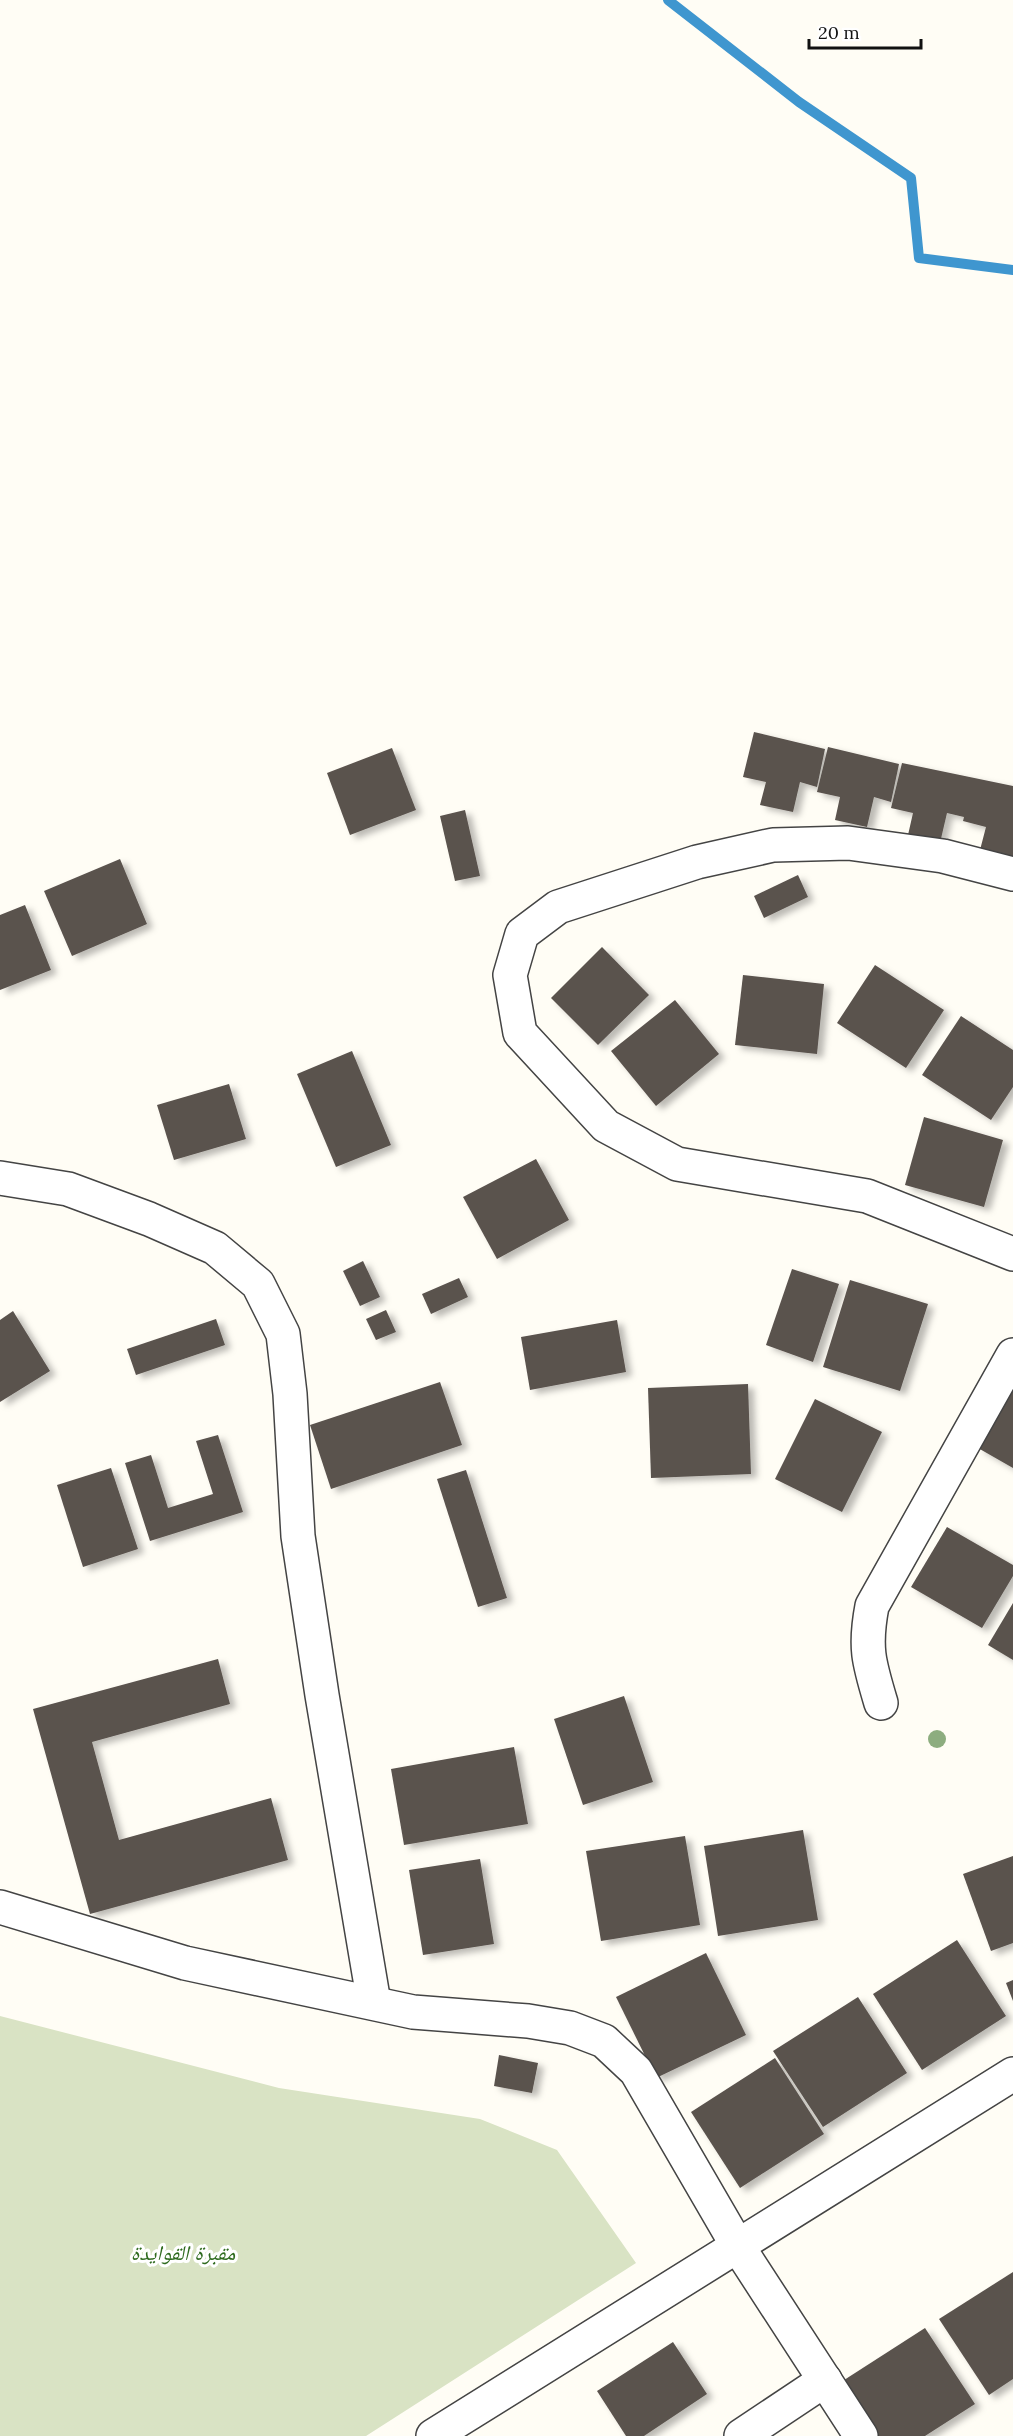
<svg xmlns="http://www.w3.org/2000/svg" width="1013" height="2436" font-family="Lora,'Noto Naskh Arabic',serif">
  <defs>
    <filter id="shadow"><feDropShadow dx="6" dy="4" stdDeviation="3" flood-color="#0004"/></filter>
  </defs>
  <rect width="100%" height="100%" fill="#fffdf5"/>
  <!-- cemetery -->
  <polygon fill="#d9e3c4" points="0,2016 279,2088 480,2119 557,2150 636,2263 366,2436 0,2436"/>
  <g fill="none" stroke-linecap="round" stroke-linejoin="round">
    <!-- stream -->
    <polyline stroke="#3f96cf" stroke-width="10" points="668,0 799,102 911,178 919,258 1013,270"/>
  </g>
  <!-- building -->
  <g fill="#5a524d" filter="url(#shadow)">
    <polygon points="754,732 825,749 817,787 800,782 793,812 760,805 766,782 743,777"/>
    <polygon points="828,747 899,764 891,802 874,797 867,827 835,820 840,797 817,792"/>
    <polygon points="392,748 416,810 350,835 327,773"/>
    <polygon points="902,763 1013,786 1013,857 980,850 986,827 963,821 964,817 947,813 940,843 908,835 913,813 891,808"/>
    <polygon points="465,810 480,876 455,881 440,816"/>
    <polygon points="120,859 147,924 72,956 44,891"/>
    <polygon points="798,875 808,897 764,918 754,896"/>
    <polygon points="25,905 51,970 0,990 0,915"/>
    <polygon points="602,947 649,995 598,1045 551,998"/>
    <polygon points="875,965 944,1010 906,1068 837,1023"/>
    <polygon points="743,975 824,984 817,1054 735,1045"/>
    <polygon points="675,1000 719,1054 656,1106 611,1051"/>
    <polygon points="961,1016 1013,1050 1013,1087 991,1120 922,1075"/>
    <polygon points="352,1051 391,1145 336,1167 297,1074"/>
    <polygon points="229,1084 246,1139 174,1160 157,1105"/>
    <polygon points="924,1117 1003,1140 984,1207 905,1185"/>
    <polygon points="536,1159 569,1220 497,1259 463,1197"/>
    <polygon points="363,1261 380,1297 360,1306 343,1271"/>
    <polygon points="792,1269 839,1284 813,1362 766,1345"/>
    <polygon points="459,1278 468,1297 431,1314 422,1294"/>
    <polygon points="850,1280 928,1304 900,1391 823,1367"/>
    <polygon points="386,1310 396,1332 376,1340 366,1319"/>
    <polygon points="13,1311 50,1371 0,1402 0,1320"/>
    <polygon points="216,1319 225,1345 136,1375 127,1349"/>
    <polygon points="617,1320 626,1372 530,1390 521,1337"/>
    <polygon points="440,1382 462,1445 331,1489 310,1425"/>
    <polygon points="748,1384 751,1474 651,1478 648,1388"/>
    <polygon points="1013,1389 1013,1468 978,1448"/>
    <polygon points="815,1399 882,1432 842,1512 775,1479"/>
    <polygon points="218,1435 243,1512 150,1541 125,1463 151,1455 168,1508 213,1494 196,1441"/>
    <polygon points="111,1468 138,1549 83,1567 57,1485"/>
    <polygon points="466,1470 507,1598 478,1607 437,1479"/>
    <polygon points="947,1527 1013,1565 1013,1576 982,1628 911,1587"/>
    <polygon points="1013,1603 1013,1660 988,1645"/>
    <polygon points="218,1659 230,1704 92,1742 119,1840 271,1798 288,1860 90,1914 33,1709"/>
    <polygon points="624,1696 653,1782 583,1805 554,1719"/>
    <polygon points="514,1747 528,1824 404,1845 391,1769"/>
    <polygon points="803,1830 818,1920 718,1936 704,1846"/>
    <polygon points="685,1836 700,1925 601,1941 586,1851"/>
    <polygon points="1013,1856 1013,1943 991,1951 963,1874"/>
    <polygon points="480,1859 494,1944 423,1955 409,1870"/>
    <polygon points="957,1940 1006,2016 922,2070 873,1994"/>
    <polygon points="706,1953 746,2035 656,2078 616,1997"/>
    <polygon points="1013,1980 1013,2001 1006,1983"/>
    <polygon points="858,1997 907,2073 823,2127 773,2051"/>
    <polygon points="499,2055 538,2063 532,2093 494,2086"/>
    <polygon points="775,2058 824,2134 740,2188 691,2112"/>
    <polygon points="1013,2272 1013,2379 989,2395 939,2319"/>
    <polygon points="925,2328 975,2404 925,2436 876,2436 841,2382"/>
    <polygon points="673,2342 707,2394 644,2436 626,2436 597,2391"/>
  </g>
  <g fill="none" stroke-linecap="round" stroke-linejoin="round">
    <!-- street casing -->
    <g stroke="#444" stroke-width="36">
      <g id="street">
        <polyline points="1013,874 943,856 848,843 773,845 697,862 558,907 522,934 510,975 520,1033 606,1126 677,1164 867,1196 1013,1254"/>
        <polyline points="0,1178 68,1189 149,1219 215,1248 258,1284 283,1334 290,1394 298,1536 322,1695 374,2003"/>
        <path d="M 881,1703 C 869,1663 864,1648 872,1606 L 1013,1355"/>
        <polyline points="0,1907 185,1963 413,2012 528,2021 570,2028 604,2041 636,2071 737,2245 861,2436"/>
        <polyline points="433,2436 1013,2074"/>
        <polyline points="741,2436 825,2380"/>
      </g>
    </g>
    <!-- street -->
    <use href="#street" stroke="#fff" stroke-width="33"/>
  </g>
  <!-- trees -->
  <circle fill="#8dad7f" cx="937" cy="1739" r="9"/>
  <g text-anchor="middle" stroke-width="6" stroke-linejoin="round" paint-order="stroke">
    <!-- park labels -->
    <g font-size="21" font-style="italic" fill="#2f6b1f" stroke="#fff">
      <text x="183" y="2260">مقبرة القوايدة</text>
    </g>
  </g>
  <!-- scale -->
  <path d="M809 39v9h112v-9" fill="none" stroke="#111111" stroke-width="3"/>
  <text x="818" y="39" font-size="18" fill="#111111" stroke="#ffffff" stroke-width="4.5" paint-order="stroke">20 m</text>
</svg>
